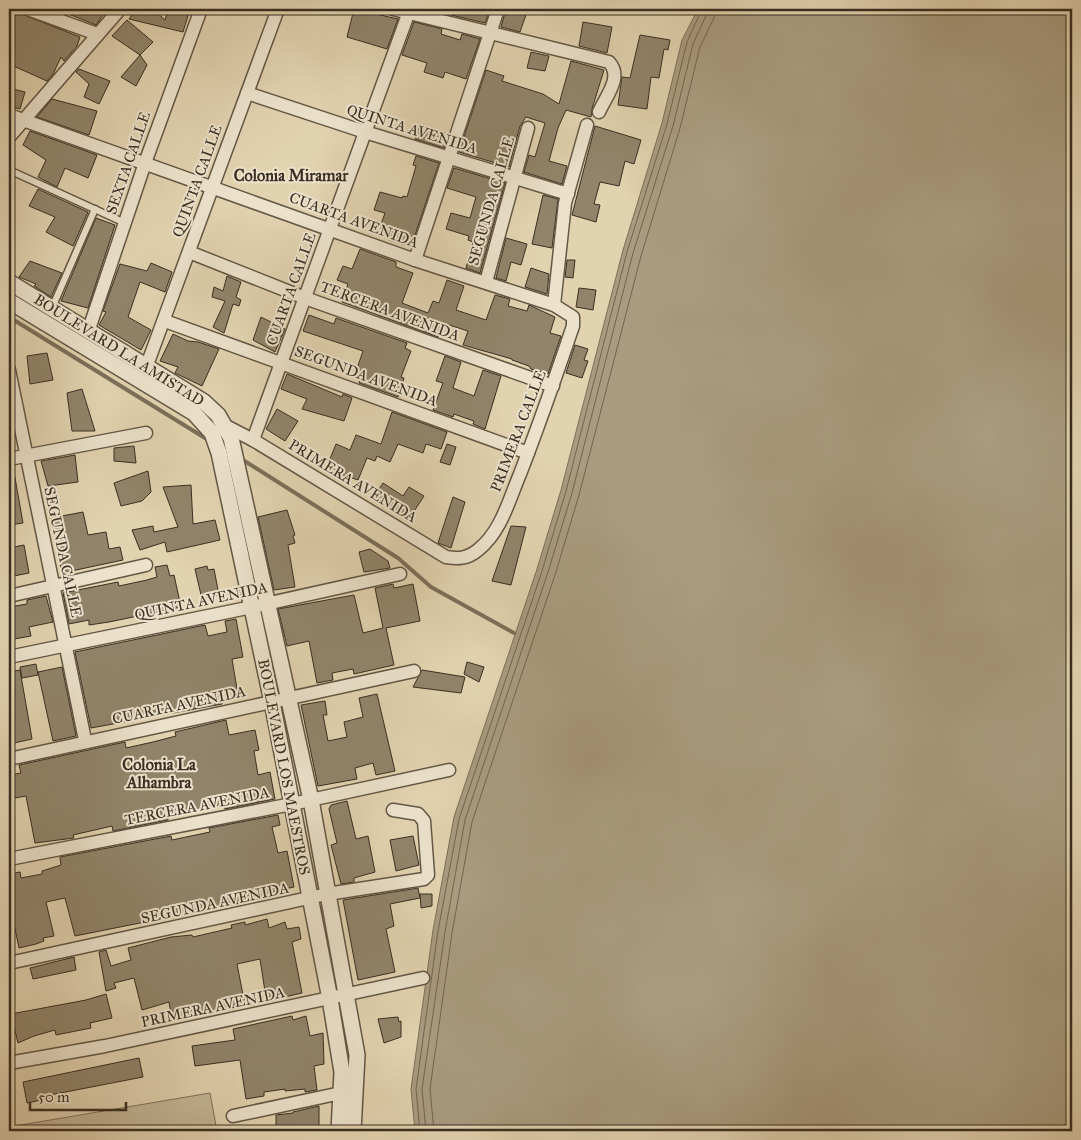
<svg xmlns="http://www.w3.org/2000/svg" width="1081" height="1140" font-family="'IM FELL Great Primer',serif">
  <rect width="100%" height="100%" fill="#e2d3b0"/>
  <filter id="stains"><feTurbulence type="fractalNoise" baseFrequency=".004" numOctaves="4"/><feColorMatrix values="0 0 0 0 .2 0 0 0 0 .09 0 0 0 0 .02 0 0 0 .5 -.17"/></filter>
  <radialGradient id="worn" r=".72"><stop offset=".6" stop-color="#630" stop-opacity="0"/><stop offset="1" stop-color="#630" stop-opacity=".3"/></radialGradient>
  <!-- green -->
  <polygon fill="#c5b798" stroke="#7f725c" points="210,1093 217,1131 9,1131 9,1127"/>
  <!-- water -->
  <polygon fill="#a99b7f" stroke="#7c6f59" points="698,9 1072,9 1072,1131 415,1131 411,1089 433,930 454,817 537,569 561,490 623,250 662,123 682,40"/>
  <g fill="none" stroke-linecap="round" stroke-linejoin="round">
    <!-- shore -->
    <g stroke="#716450" stroke-width="1">
      <polyline points="420,1131 416,1089 438,931 459,819 542,571 566,491 627,252 667,124 687,42 702,9"/>
      <polyline points="426,1131 422,1089 445,932 465,820 548,572 572,493 633,253 673,126 693,44 709,9"/>
      <polyline points="434,1131 430,1089 452,933 472,822 555,575 579,495 641,256 680,128 700,47 714,18 716,9"/>
    </g>
    <!-- stream -->
    <g stroke="#7c6f59" stroke-width="4">
      <polyline points="9,317 205,438"/>
      <polyline points="243,460 398,558 431,587 514,633"/>
    </g>
  </g>
  <!-- building -->
  <g fill="#91846b" stroke="#392e21">
    <polygon points="9,9 80,37 77,46 64,61 61,57 53,74 47,81 9,64"/>
    <polygon points="56,9 107,9 96,25"/>
    <polygon points="136,9 153,9 165,20 167,13 170,14 171,9 190,9 183,32 129,19"/>
    <polygon points="354,9 398,19 387,49 347,37"/>
    <polygon points="426,9 490,9 485,23"/>
    <polygon points="506,9 528,9 520,32 501,27"/>
    <polygon points="127,20 153,42 140,55 112,36"/>
    <polygon points="414,22 442,29 441,34 460,40 462,34 480,39 466,79 445,72 443,78 424,72 427,63 402,55"/>
    <polygon points="583,22 612,27 607,53 579,46"/>
    <polygon points="640,35 670,40 668,50 664,49 659,78 651,77 647,109 618,105 622,77 630,78"/>
    <polygon points="531,52 549,56 545,71 527,68"/>
    <polygon points="140,55 147,65 136,86 121,77"/>
    <polygon points="571,61 604,70 592,109 591,117 566,110 558,128 549,161 567,166 562,184 524,172 529,155 535,157 545,123 526,117 520,126 509,167 459,152 486,70 504,76 502,81 543,94 559,104"/>
    <polygon points="79,69 110,81 99,104 84,97 89,84 76,72"/>
    <polygon points="9,88 25,92 20,109 9,106"/>
    <polygon points="52,99 97,111 89,135 37,117"/>
    <polygon points="420,125 448,134 444,148 415,139"/>
    <polygon points="595,126 641,140 634,164 625,161 619,186 600,182 594,204 600,205 596,222 572,215"/>
    <polygon points="30,131 97,155 88,178 65,168 57,187 38,177 46,160 23,145"/>
    <polygon points="416,156 439,163 411,247 389,240 392,231 380,227 385,213 374,210 380,192 402,198 403,196 407,197 416,166 413,165"/>
    <polygon points="454,168 505,183 480,273 466,268 473,242 468,240 469,236 446,229 451,213 470,218 476,197 447,188"/>
    <polygon points="38,189 88,212 73,246 46,232 55,217 29,206"/>
    <polygon points="543,195 558,199 552,248 532,244"/>
    <polygon points="96,218 115,225 88,308 61,301"/>
    <polygon points="506,238 527,244 521,265 511,262 506,281 496,278"/>
    <polygon points="360,249 396,262 396,267 413,273 402,303 428,313 433,301 439,303 447,280 464,286 456,310 486,320 495,295 510,299 508,306 527,311 529,305 555,317 550,333 561,336 548,374 531,369 529,366 512,360 512,359 463,345 468,331 443,323 438,337 342,302 348,284 337,280 343,266 352,269"/>
    <polygon points="567,260 575,260 573,278 565,277"/>
    <polygon points="30,261 62,273 51,297 34,286 36,284 19,277"/>
    <polygon points="151,263 172,272 165,292 140,282 128,317 151,330 141,350 99,325 106,312 103,311 120,264 147,271"/>
    <polygon points="531,268 549,274 547,294 525,287"/>
    <polygon points="227,276 241,282 236,297 241,300 239,306 233,304 224,333 213,327 225,301 212,297 214,287 223,291"/>
    <polygon points="579,288 596,290 593,310 576,307"/>
    <polygon points="309,315 334,324 336,318 407,343 405,348 411,351 401,377 404,378 398,397 359,383 360,379 354,377 363,351 303,331"/>
    <polygon points="261,317 285,329 275,352 253,340"/>
    <polygon points="173,334 188,341 198,342 219,349 202,386 175,373 178,367 160,361"/>
    <polygon points="575,345 588,349 584,360 588,361 582,378 566,373"/>
    <polygon points="47,353 53,380 30,384 27,356"/>
    <polygon points="445,356 461,362 453,388 474,396 483,370 501,376 485,429 473,424 474,421 454,414 453,417 433,410 443,383 436,381"/>
    <polygon points="287,374 342,397 343,394 352,398 344,421 302,409 307,399 281,389"/>
    <polygon points="82,389 95,431 72,431 67,393"/>
    <polygon points="277,409 298,421 285,441 266,429"/>
    <polygon points="392,412 447,432 441,449 426,444 423,453 398,444 390,462 377,456 375,461 367,458 358,480 326,469 336,444 350,450 356,435 381,444"/>
    <polygon points="447,444 456,447 450,465 440,462"/>
    <polygon points="134,446 136,463 114,461 114,448"/>
    <polygon points="75,455 78,482 48,486 41,461"/>
    <polygon points="148,471 151,492 142,501 121,506 114,483"/>
    <polygon points="9,472 14,472 23,523 9,525"/>
    <polygon points="383,483 403,496 409,487 424,496 409,519 374,497"/>
    <polygon points="191,485 193,524 215,520 220,540 167,552 165,542 140,550 132,530 153,526 154,532 178,527 163,487"/>
    <polygon points="453,497 465,502 451,548 438,543"/>
    <polygon points="287,510 295,535 293,536 295,543 288,545 295,587 274,590 258,517"/>
    <polygon points="83,512 88,535 106,532 109,549 120,547 123,560 62,573 51,518"/>
    <polygon points="511,526 526,527 511,585 492,581"/>
    <polygon points="24,545 29,573 9,577 9,548"/>
    <polygon points="370,549 388,561 390,568 364,572 359,552"/>
    <polygon points="167,565 170,576 174,575 181,607 109,622 89,625 89,620 69,624 63,593 118,582 119,586 147,580 157,577 155,567"/>
    <polygon points="207,566 208,570 214,569 219,595 202,599 195,569"/>
    <polygon points="393,584 394,588 413,584 420,621 386,628 394,665 354,674 353,669 332,673 333,680 317,683 309,641 287,646 278,609 354,595 363,633 383,628 375,588"/>
    <polygon points="46,596 53,622 29,627 31,636 14,639 12,632 9,632 9,607 27,604 27,600"/>
    <polygon points="236,619 243,657 232,659 237,689 220,692 222,704 91,728 75,652 205,625 208,636 227,632 225,621"/>
    <polygon points="467,662 484,667 479,682 464,674"/>
    <polygon points="36,664 38,675 22,678 20,667"/>
    <polygon points="62,667 76,736 53,741 38,672"/>
    <polygon points="20,670 32,739 14,743 13,737 9,738 9,672"/>
    <polygon points="422,670 465,677 461,693 413,687"/>
    <polygon points="377,694 395,771 376,775 373,763 355,768 357,779 318,786 301,705 325,701 327,715 323,715 328,741 347,737 344,722 363,717 359,698"/>
    <polygon points="226,720 229,735 255,730 259,750 254,751 258,775 270,772 275,799 225,809 224,804 168,816 168,820 113,831 112,826 73,835 74,838 35,843 26,796 9,799 9,775 21,773 19,765 125,742 126,748 153,742 176,736 175,732"/>
    <polygon points="347,801 356,839 368,836 375,872 354,878 354,882 341,884 331,845 337,843 329,809 331,805"/>
    <polygon points="278,815 280,825 272,827 278,853 287,851 294,887 262,894 262,898 245,902 75,936 65,898 46,902 54,936 43,938 44,941 36,944 19,948 9,900 9,874 20,872 21,878 42,874 42,871 61,865 60,857 171,836 172,840 210,832 209,828"/>
    <polygon points="413,836 419,865 396,871 390,840"/>
    <polygon points="418,888 420,898 390,904 394,926 386,929 395,972 358,980 343,900"/>
    <polygon points="420,894 432,894 432,906 421,908"/>
    <polygon points="267,919 269,928 285,922 287,929 299,927 301,939 292,942 302,993 272,1000 271,996 266,998 260,959 237,964 245,1005 188,1017 172,1020 169,1002 142,1010 134,978 114,983 116,988 106,991 99,952 106,950 111,966 131,960 128,948 171,937 192,935 193,937 232,928 231,925 245,922 245,925"/>
    <polygon points="74,957 76,970 33,979 30,968"/>
    <polygon points="106,994 112,1018 90,1023 91,1028 56,1035 55,1030 34,1036 18,1043 11,1014 86,1000"/>
    <polygon points="292,1016 293,1020 306,1016 310,1036 323,1033 324,1064 314,1066 317,1090 305,1092 305,1089 285,1091 285,1089 264,1092 264,1096 246,1099 240,1060 195,1066 192,1046 235,1040 233,1029"/>
    <polygon points="398,1017 399,1022 401,1021 401,1037 384,1043 378,1019"/>
    <polygon points="139,1058 143,1077 50,1095 51,1098 27,1103 23,1082"/>
    <polygon points="319,1106 319,1131 276,1131 276,1115 293,1113 293,1112"/>
  </g>
  <g fill="none" stroke-linecap="round" stroke-linejoin="round">
    <!-- service casing -->
    <g stroke="#635745" stroke-width="9">
      <g id="service">
        <polyline points="9,170 125,223"/>
        <polyline points="52,308 95,209"/>
      </g>
    </g>
    <!-- minor casing -->
    <g stroke="#635745" stroke-width="15">
      <g id="minor">
        <polyline points="28,9 97,34"/>
        <path d="M 393,9 L 609,62 C 623,77 606,96 599,112"/>
        <polyline points="247,93 365,132 568,194"/>
        <path d="M 9,115 L 415,260 L 554,305 L 573,317 L 573,326 C 556,376 539,425 520,474 C 509,500 501,532 478,550 C 467,559 458,559 446,557 L 253,440 L 224,425 L 222,426"/>
        <polyline points="9,137 120,9"/>
        <polyline points="189,252 305,298 553,386"/>
        <polyline points="415,260 498,9"/>
        <polyline points="486,282 528,128"/>
        <polyline points="554,305 565,203 587,125"/>
        <polyline points="165,321 528,453"/>
        <polyline points="89,329 145,163 201,9"/>
        <polyline points="147,365 278,9"/>
        <polyline points="9,370 85,740"/>
        <polyline points="253,440 410,9"/>
        <polyline points="9,459 146,433"/>
        <polyline points="9,596 146,565"/>
        <polyline points="9,657 252,607 400,574"/>
        <polyline points="9,759 414,671"/>
        <polyline points="9,859 292,804 449,770"/>
        <polyline points="9,963 327,894 424,879 428,875 424,821 418,814 393,810"/>
        <polyline points="9,1063 105,1046 423,978"/>
        <polyline points="233,1116 341,1093"/>
      </g>
    </g>
    <!-- tertiary casing -->
    <g stroke="#635745" stroke-width="18">
      <g id="tertiary">
        <polyline points="9,282 204,402 218,415 231,438 311,800 357,1055 353,1131"/>
        <polyline points="9,301 194,413 212,433 219,453 272,702 330,999 342,1072 339,1131"/>
      </g>
    </g>
    <!-- service -->
    <use href="#service" stroke="#ece2cc" stroke-width="6"/>
    <!-- minor -->
    <use href="#minor" stroke="#ece2cc" stroke-width="12"/>
    <!-- tertiary -->
    <use href="#tertiary" stroke="#ece2cc" stroke-width="15"/>
  </g>
  <g text-anchor="middle" stroke-width="4" stroke-linejoin="round" paint-order="stroke">
    <!-- street labels -->
    <g font-size="15" fill="#392e21" stroke="#ece2cc">
      <text transform="translate(412 129) rotate(17)" y="5">QUINTA AVENIDA</text>
      <text transform="translate(128 163) rotate(-71)" y="5">SEXTA CALLE</text>
      <text transform="translate(197 181) rotate(-70)" y="5">QUINTA CALLE</text>
      <text transform="translate(491 201) rotate(-74)" y="5">SEGUNDA CALLE</text>
      <text transform="translate(354 220) rotate(20)" y="5">CUARTA AVENIDA</text>
      <text transform="translate(291 289) rotate(-70)" y="5">CUARTA CALLE</text>
      <text transform="translate(390 311) rotate(20)" y="5">TERCERA AVENIDA</text>
      <text transform="translate(119 350) rotate(32)" y="5">BOULEVARD LA AMISTAD</text>
      <text transform="translate(366 376) rotate(20)" y="5">SEGUNDA AVENIDA</text>
      <text transform="translate(518 431) rotate(-69)" y="5">PRIMERA CALLE</text>
      <text transform="translate(353 481) rotate(31)" y="5">PRIMERA AVENIDA</text>
      <text transform="translate(63 552) rotate(78)" y="5">SEGUNDA CALLE</text>
      <text transform="translate(201 601) rotate(-12)" y="5">QUINTA AVENIDA</text>
      <text transform="translate(179 705) rotate(-12)" y="5">CUARTA AVENIDA</text>
      <text transform="translate(284 767) rotate(79)" y="5">BOULEVARD LOS MAESTROS</text>
      <text transform="translate(197 806) rotate(-11)" y="5">TERCERA AVENIDA</text>
      <text transform="translate(215 903) rotate(-12)" y="5">SEGUNDA AVENIDA</text>
      <text transform="translate(213 1007) rotate(-12)" y="5">PRIMERA AVENIDA</text>
    </g>
    <!-- neighbourhood labels -->
    <g font-size="16" font-weight="bold" fill="#392e21" stroke="#ece2cc">
      <text x="291" y="181">Colonia Miramar</text>
      <text x="159" y="770">Colonia La<tspan x="159" dy="18">Alhambra</tspan></text>
    </g>
  </g>
  <!-- margin -->
  <rect width="1081" height="1140" fill="none" stroke="#e2d3b0" stroke-width="30"/>
  <rect x="10" y="10" width="1061" height="1120" fill="none" stroke="#392e21" stroke-width="2.5"/>
  <rect x="15" y="15" width="1051" height="1110" fill="none" stroke="#392e21"/>
  <!-- scale -->
  <path d="M30 1102v8h96v-8" fill="none" stroke="#392e21" stroke-width="2.5"/>
  <text x="38" y="1102" font-size="15" fill="#392e21" stroke="#ece2cc" stroke-width="4" paint-order="stroke">50 m</text>
  <rect width="100%" height="100%" filter="url(#stains)"/>
  <rect width="100%" height="100%" fill="url(#worn)"/>
</svg>
